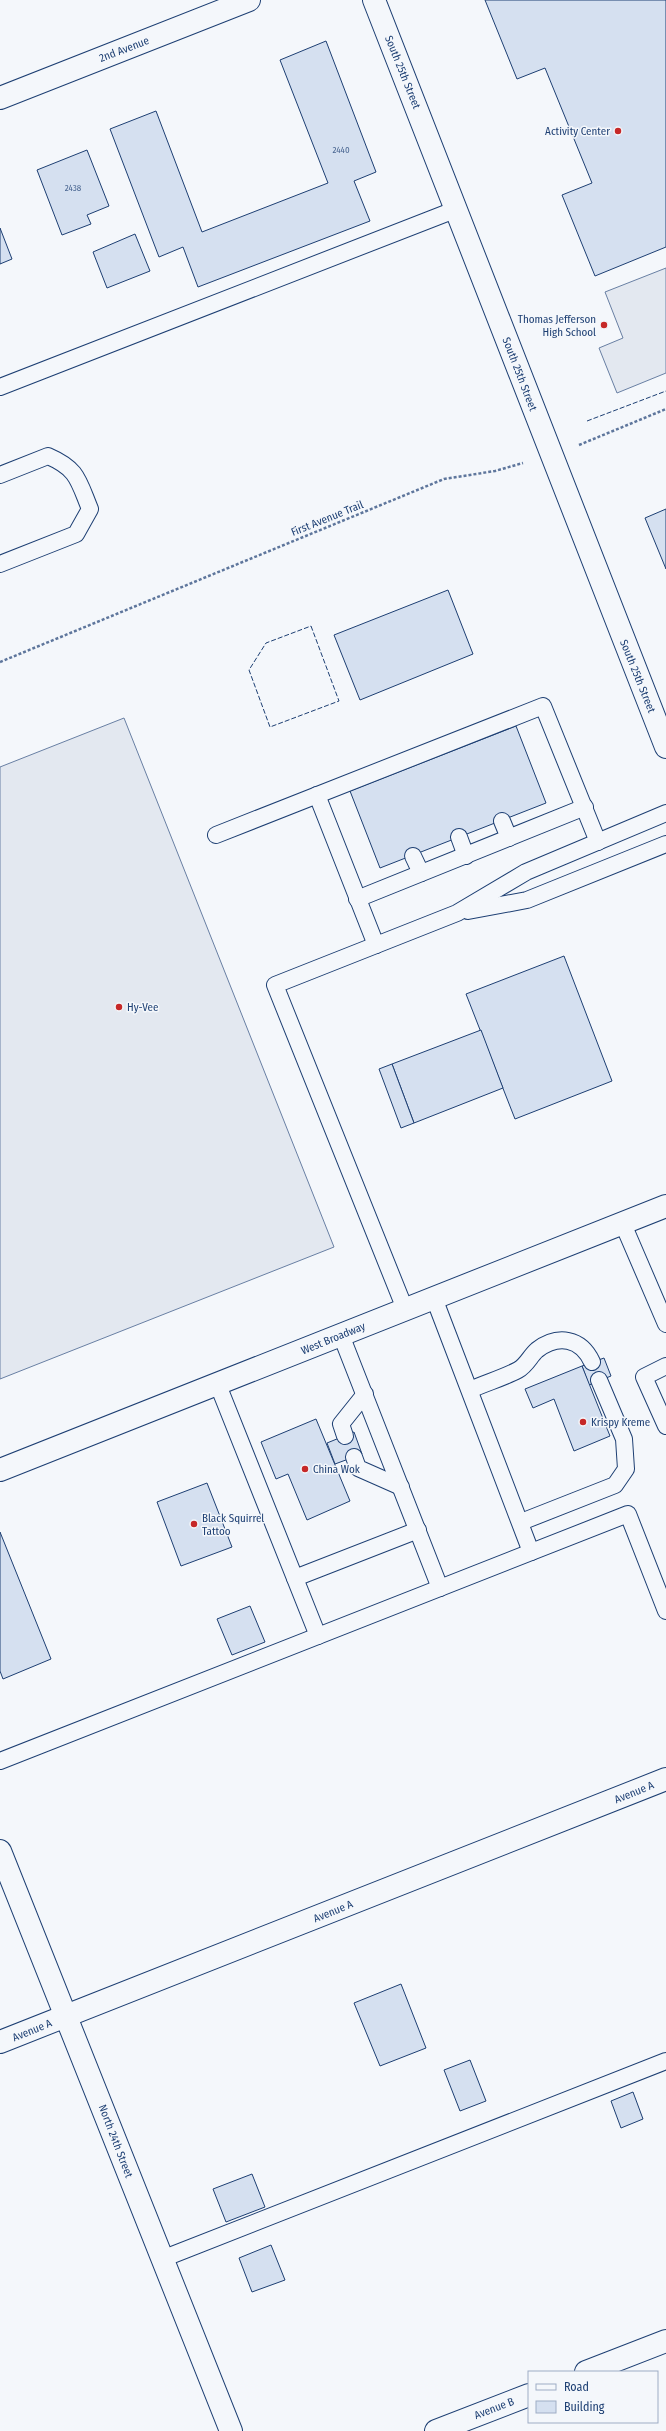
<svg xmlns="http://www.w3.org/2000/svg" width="666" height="2431" font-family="'Fira Sans Condensed',sans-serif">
  <rect width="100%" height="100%" fill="#f4f7fb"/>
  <!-- parking -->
  <g fill="#e3e8f0" stroke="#687fa3">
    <polygon points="666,268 666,373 617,393 599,348 623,338 605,292"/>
    <polygon points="124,718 334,1247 0,1379 0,767"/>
  </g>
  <!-- building -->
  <g fill="#d5e0f0" stroke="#1d3f73">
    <polygon points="485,0 666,0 666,247 595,276 562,195 592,183 545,68 517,79"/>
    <polygon points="326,41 376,172 354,181 370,221 198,287 183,247 159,257 110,129 156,111 202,232 328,183 280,60"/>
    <polygon points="87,150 109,206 87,215 91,224 62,235 37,170"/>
    <polygon points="0,228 12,259 0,264"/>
    <polygon points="135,234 150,271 107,288 93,252"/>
    <polygon points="666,509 666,569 645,518"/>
    <polygon points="448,590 473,654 360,700 334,635"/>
    <polygon points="516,726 546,803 380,868 350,791"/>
    <polygon points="564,956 612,1081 515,1119 466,994"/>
    <polygon points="481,1030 503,1088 414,1123 392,1064"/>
    <polygon points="392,1064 414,1123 401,1128 379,1069"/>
    <polygon points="604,1358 611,1376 589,1385 582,1366"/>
    <polygon points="582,1366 610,1436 574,1451 554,1399 533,1408 525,1389"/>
    <polygon points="316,1419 350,1501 307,1520 288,1474 276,1479 261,1442"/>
    <polygon points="354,1432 362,1454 335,1464 327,1443"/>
    <polygon points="207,1483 232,1547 181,1566 157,1502"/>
    <polygon points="0,1532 51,1659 3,1679 0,1671"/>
    <polygon points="250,1606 265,1642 232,1655 217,1619"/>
    <polygon points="401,1984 426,2048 380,2066 354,2003"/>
    <polygon points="470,2060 486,2101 460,2111 444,2070"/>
    <polygon points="633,2092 643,2119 621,2128 611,2101"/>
    <polygon points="252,2174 265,2207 226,2222 213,2189"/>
    <polygon points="271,2245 285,2280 252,2292 239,2258"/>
  </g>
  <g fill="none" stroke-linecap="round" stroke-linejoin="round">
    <!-- service casing -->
    <g stroke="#1d3f73" stroke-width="18">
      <g id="service">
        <polyline points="0,387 457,209"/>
        <path d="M 0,475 L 48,456 C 78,469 78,480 90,509 L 76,534 L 0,564"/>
        <polyline points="317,795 376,945"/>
        <polyline points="502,821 509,838"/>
        <polyline points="216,835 543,706 598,842"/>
        <polyline points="459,837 466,856"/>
        <polyline points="413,856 421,873"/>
        <polyline points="357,899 585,807"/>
        <polyline points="468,911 527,900 666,844"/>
        <polyline points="623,1224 666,1324"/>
        <polyline points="434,1298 531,1552"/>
        <polyline points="405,1309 275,985 457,913 526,872 666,813"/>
        <polyline points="341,1335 440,1588"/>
        <polyline points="666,1366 644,1377 666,1426"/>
        <polyline points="218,1385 318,1636"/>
        <path d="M 470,1390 C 485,1383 503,1378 518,1370 C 527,1365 530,1356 537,1350 C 558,1334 581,1338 592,1362"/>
        <polyline points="345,1436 341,1424 365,1394"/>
        <polyline points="354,1457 358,1468 401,1487"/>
        <polyline points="521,1522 615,1485 626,1469 624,1439 599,1380"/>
        <polyline points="295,1578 418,1530"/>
        <polyline points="0,1761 628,1514 666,1611"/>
        <polyline points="162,2259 666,2061"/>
      </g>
    </g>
    <!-- minor casing -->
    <g stroke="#1d3f73" stroke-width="24">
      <polyline id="minor" points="0,1851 231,2431"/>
    </g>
    <!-- tertiary casing -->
    <g stroke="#1d3f73" stroke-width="24">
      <g id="tertiary">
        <polyline points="374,0 666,747"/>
        <polyline points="0,98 249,0"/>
        <polyline points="0,2042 666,1779"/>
        <polyline points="586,2372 666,2341"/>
        <polyline points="436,2431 529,2395"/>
      </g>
    </g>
    <!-- primary casing -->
    <g stroke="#1d3f73" stroke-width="24">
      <polyline id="primary" points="0,1470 666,1206"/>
    </g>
    <!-- path -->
    <g stroke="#5e769c" stroke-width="2.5" stroke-dasharray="3 2" stroke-linecap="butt">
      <polyline points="579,445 666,409"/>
      <polyline points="0,662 444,479 495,471 523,463"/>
    </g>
    <!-- service -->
    <use href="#service" stroke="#f4f7fb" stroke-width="16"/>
    <!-- minor -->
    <use href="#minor" stroke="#f4f7fb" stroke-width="22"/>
    <!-- tertiary -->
    <use href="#tertiary" stroke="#f4f7fb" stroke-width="22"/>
    <!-- primary -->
    <use href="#primary" stroke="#f4f7fb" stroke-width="22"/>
    <!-- fence -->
    <g stroke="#1d3f73" stroke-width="1" stroke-dasharray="5 2" stroke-linecap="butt">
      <polyline points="587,421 666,391"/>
      <polygon points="311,626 339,701 270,727 249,670 266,643"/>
    </g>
  </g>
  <!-- markers -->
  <g fill="#c62828" stroke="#f4f7fb" stroke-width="1.5">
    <circle cx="618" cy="131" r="4"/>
    <circle cx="604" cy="325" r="4"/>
    <circle cx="119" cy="1007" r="4"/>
    <circle cx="583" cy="1422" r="4"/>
    <circle cx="305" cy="1469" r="4"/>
    <circle cx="194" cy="1524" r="4"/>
  </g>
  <g text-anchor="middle" stroke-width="3" stroke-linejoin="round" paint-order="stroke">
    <!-- number labels -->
    <g font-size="9" fill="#4b6792">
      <text x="341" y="153">2440</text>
      <text x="73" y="191">2438</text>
    </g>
    <!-- street labels -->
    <g font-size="11" fill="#1d3f73" stroke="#f4f7fb">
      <text transform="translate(124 49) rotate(-21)" y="4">2nd Avenue</text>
      <text transform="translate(403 72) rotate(68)" y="4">South 25th Street</text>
      <text transform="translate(520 374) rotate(69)" y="4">South 25th Street</text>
      <text transform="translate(327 518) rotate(-22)" y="4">First Avenue Trail</text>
      <text transform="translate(638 676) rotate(68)" y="4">South 25th Street</text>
      <text transform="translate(333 1338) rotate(-22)" y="4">West Broadway</text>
      <text transform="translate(634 1792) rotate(-22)" y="4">Avenue A</text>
      <text transform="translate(333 1911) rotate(-22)" y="4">Avenue A</text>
      <text transform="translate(32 2030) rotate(-22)" y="4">Avenue A</text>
      <text transform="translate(116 2141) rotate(69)" y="4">North 24th Street</text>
      <text transform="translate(494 2408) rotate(-21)" y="4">Avenue B</text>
    </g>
    <!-- poi labels -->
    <g font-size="11" fill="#1d3f73" stroke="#f4f7fb" text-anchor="start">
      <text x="610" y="135" text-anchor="end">Activity Center</text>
      <text x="596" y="323" text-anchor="end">Thomas Jefferson<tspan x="596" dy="13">High School</tspan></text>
      <text x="127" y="1011">Hy-Vee</text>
      <text x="591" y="1426">Krispy Kreme</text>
      <text x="313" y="1473">China Wok</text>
      <text x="202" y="1522">Black Squirrel<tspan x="202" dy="13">Tattoo</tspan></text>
    </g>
  </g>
  <!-- legend -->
  <rect x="528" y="2371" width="130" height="52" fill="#f4f7fb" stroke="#9eadc5"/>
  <rect x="536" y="2384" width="20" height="6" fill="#f4f7fb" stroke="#9eadc5"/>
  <text x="564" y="2391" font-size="12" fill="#1d3f73">Road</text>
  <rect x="536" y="2401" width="20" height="12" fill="#d5e0f0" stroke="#9eadc5"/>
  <text x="564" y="2411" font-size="12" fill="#1d3f73">Building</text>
</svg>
